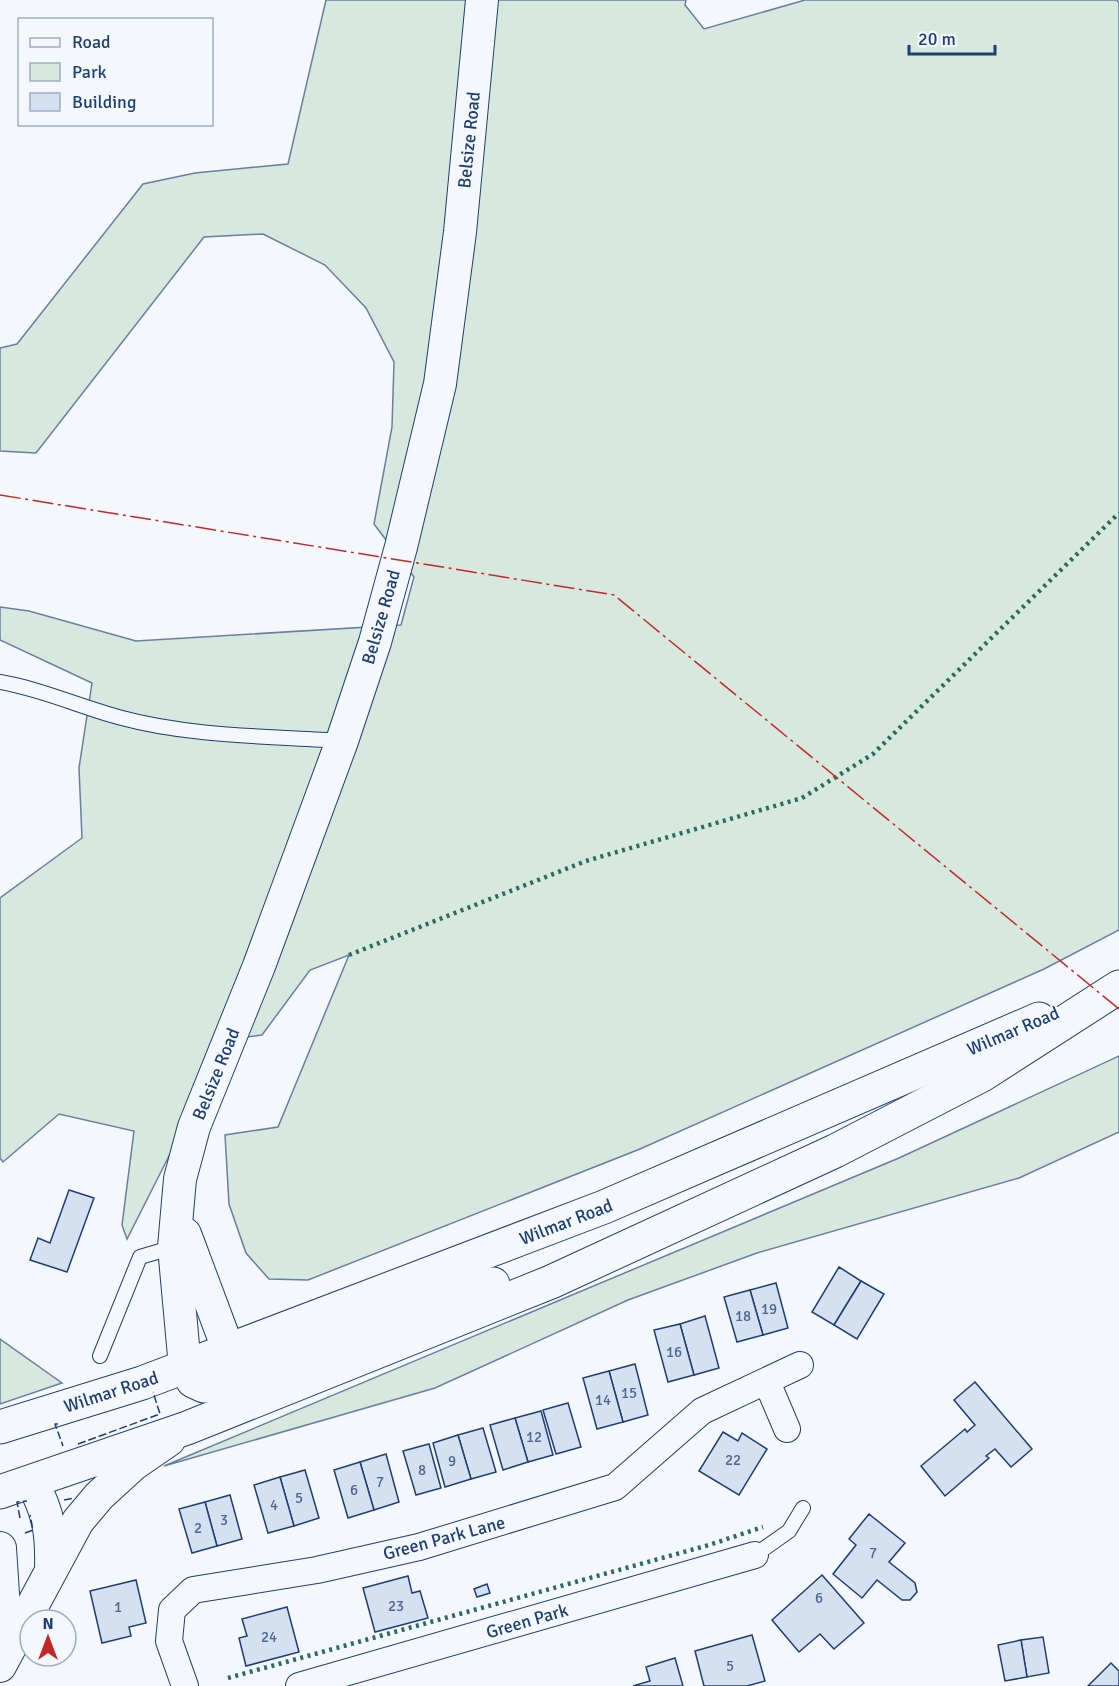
<svg xmlns="http://www.w3.org/2000/svg" width="1119" height="1686" font-family="Signika,sans-serif">
  <rect width="100%" height="100%" fill="#f4f7fb"/>
  <!-- green -->
  <g fill="#d7e8df" stroke="#687fa3" stroke-width="1.5">
    <polygon points="326,0 686,0 685,5 704,29 805,0 1117,0 1119,3 1119,930 1044,969 640,1149 308,1280 269,1279 246,1253 229,1204 225,1135 278,1127 349,955 310,970 262,1035 219,1041 171,1152 127,1239 122,1225 134,1131 59,1114 3,1162 0,1158 0,898 82,838 79,768 92,683 0,640 0,607 29,611 136,641 401,625 414,577 374,524 392,427 394,362 366,308 325,265 263,234 204,237 36,453 0,451 0,348 17,344 143,184 195,173 288,164"/>
    <polygon points="1119,1056 1119,1132 1019,1178 757,1253 628,1300 435,1388 164,1466 899,1158"/>
    <polygon points="0,1339 62,1383 0,1404"/>
  </g>
  <!-- building -->
  <g fill="#d5e0f0" stroke="#1d3f73" stroke-width="1.5">
    <polygon points="69,1190 94,1198 67,1272 30,1260 38,1238 50,1243"/>
    <polygon points="839,1267 861,1281 834,1325 812,1312"/>
    <polygon points="861,1281 884,1294 857,1339 834,1325"/>
    <polygon points="776,1283 788,1328 763,1335 750,1290"/>
    <polygon points="750,1290 763,1335 737,1342 724,1297"/>
    <polygon points="705,1316 719,1368 694,1375 680,1324"/>
    <polygon points="680,1324 694,1375 668,1382 654,1330"/>
    <polygon points="635,1364 648,1415 623,1422 609,1371"/>
    <polygon points="609,1371 623,1422 597,1429 583,1378"/>
    <polygon points="975,1382 1032,1449 1011,1467 995,1449 986,1456 989,1458 945,1496 921,1466 965,1429 967,1432 975,1425 954,1400"/>
    <polygon points="568,1403 581,1447 556,1454 543,1410"/>
    <polygon points="541,1411 553,1455 528,1462 515,1418"/>
    <polygon points="515,1418 528,1462 503,1470 490,1425"/>
    <polygon points="483,1428 496,1472 471,1479 458,1435"/>
    <polygon points="723,1432 738,1441 742,1433 767,1449 739,1495 699,1471"/>
    <polygon points="458,1435 471,1479 445,1487 433,1443"/>
    <polygon points="429,1444 441,1488 416,1495 403,1451"/>
    <polygon points="386,1454 399,1502 374,1510 360,1462"/>
    <polygon points="360,1462 374,1510 348,1518 334,1470"/>
    <polygon points="305,1470 319,1518 294,1526 280,1477"/>
    <polygon points="280,1477 294,1526 268,1533 254,1485"/>
    <polygon points="230,1495 242,1539 217,1546 205,1502"/>
    <polygon points="205,1502 217,1546 192,1553 179,1509"/>
    <polygon points="869,1514 905,1543 889,1562 915,1583 917,1592 910,1600 902,1600 877,1580 862,1598 833,1574 856,1545 849,1539"/>
    <polygon points="822,1575 864,1623 834,1649 820,1634 799,1652 772,1620"/>
    <polygon points="408,1576 412,1593 420,1591 428,1618 375,1632 363,1588"/>
    <polygon points="136,1580 146,1623 129,1627 131,1636 102,1643 90,1591"/>
    <polygon points="487,1584 490,1593 477,1597 474,1589"/>
    <polygon points="287,1607 299,1652 246,1666 239,1638 247,1636 242,1619"/>
    <polygon points="752,1635 765,1681 747,1686 704,1686 695,1651"/>
    <polygon points="1043,1637 1049,1673 1027,1677 1021,1640"/>
    <polygon points="1021,1640 1027,1677 1005,1681 998,1645"/>
    <polygon points="675,1658 683,1686 633,1686 650,1681 646,1667"/>
    <polygon points="1111,1663 1119,1671 1119,1686 1088,1686"/>
  </g>
  <g fill="none" stroke-linecap="round" stroke-linejoin="round">
    <!-- service casing -->
    <g stroke="#1d3f73" stroke-width="16">
      <g id="service">
        <path d="M 0,682 C 41,689 78,706 118,717 C 191,737 268,736 342,741"/>
        <polyline points="100,1356 140,1257 174,1247"/>
        <polyline points="755,1555 789,1531 803,1508"/>
      </g>
    </g>
    <!-- minor casing -->
    <g stroke="#1d3f73" stroke-width="28">
      <g id="minor">
        <polyline points="767,1382 787,1429"/>
        <polyline points="185,1686 169,1641 172,1610 193,1590 317,1570 419,1547 615,1487 702,1411 800,1365"/>
        <polyline points="299,1686 755,1555"/>
      </g>
    </g>
    <!-- tertiary casing -->
    <g stroke="#1d3f73" stroke-width="34">
      <g id="tertiary">
        <polyline points="185,1234 228,1349 225,1377"/>
        <polyline points="185,1367 174,1247 180,1179 194,1127 259,966 342,741 375,642 401,547 440,384 460,232 482,0"/>
        <path d="M 32,1482 C 49,1513 52,1534 51,1570"/>
        <polyline points="0,1548 5,1624 0,1648"/>
        <polyline points="0,1666 78,1521 99,1496 134,1464 169,1440"/>
      </g>
    </g>
    <!-- primary casing -->
    <g stroke="#1d3f73" stroke-width="35">
      <g id="primary">
        <polyline points="185,1367 193,1381 204,1386 224,1383 328,1340 493,1284"/>
        <polyline points="0,1427 142,1383 604,1207 1039,1019"/>
        <polyline points="0,1492 187,1428 551,1282 835,1151 982,1075 1119,987"/>
      </g>
    </g>
    <!-- service -->
    <use href="#service" stroke="#f4f7fb" stroke-width="14"/>
    <!-- minor -->
    <use href="#minor" stroke="#f4f7fb" stroke-width="26"/>
    <!-- tertiary -->
    <use href="#tertiary" stroke="#f4f7fb" stroke-width="32"/>
    <!-- primary -->
    <use href="#primary" stroke="#f4f7fb" stroke-width="33"/>
    <!-- hedge -->
    <g stroke="#2c6c60" stroke-width="4.5" stroke-dasharray="3 4.5" stroke-linecap="butt">
      <polyline points="349,955 586,861 802,798 873,754 1119,513"/>
      <polyline points="228,1678 709,1545 763,1527"/>
    </g>
    <!-- fence -->
    <g stroke="#1d3f73" stroke-width="1.5" stroke-dasharray="8 3" stroke-linecap="butt">
      <polyline points="58,1424 55,1424 63,1446"/>
      <polyline points="78,1444 160,1414 153,1392"/>
      <polyline points="64,1500 74,1498"/>
      <polyline points="20,1518 17,1502 27,1501"/>
      <polyline points="25,1533 33,1530 30,1515"/>
    </g>
    <!-- power -->
    <polyline stroke="#c62828" stroke-width="1.5" stroke-dasharray="21 4.5 3 4.5" stroke-linecap="butt" points="0,495 614,595 1119,1009"/>
  </g>
  <g text-anchor="middle" stroke-width="4.5" stroke-linejoin="round" paint-order="stroke">
    <!-- number labels -->
    <g font-size="15" fill="#4b6792">
      <text x="769" y="1314">19</text>
      <text x="743" y="1321">18</text>
      <text x="674" y="1357">16</text>
      <text x="629" y="1398">15</text>
      <text x="603" y="1405">14</text>
      <text x="534" y="1442">12</text>
      <text x="733" y="1465">22</text>
      <text x="452" y="1466">9</text>
      <text x="422" y="1475">8</text>
      <text x="380" y="1487">7</text>
      <text x="354" y="1495">6</text>
      <text x="299" y="1503">5</text>
      <text x="274" y="1510">4</text>
      <text x="224" y="1525">3</text>
      <text x="198" y="1533">2</text>
      <text x="873" y="1558">7</text>
      <text x="819" y="1603">6</text>
      <text x="396" y="1611">23</text>
      <text x="118" y="1612">1</text>
      <text x="269" y="1642">24</text>
      <text x="730" y="1671">5</text>
    </g>
    <!-- street labels -->
    <g font-size="18" fill="#1d3f73" stroke="#f4f7fb">
      <text transform="translate(469 140) rotate(-84)" y="6">Belsize Road</text>
      <text transform="translate(381 617) rotate(-74)" y="6">Belsize Road</text>
      <text transform="translate(1013 1031) rotate(-23)" y="6">Wilmar Road</text>
      <text transform="translate(216 1074) rotate(-68)" y="6">Belsize Road</text>
      <text transform="translate(566 1222) rotate(-21)" y="6">Wilmar Road</text>
      <text transform="translate(111 1392) rotate(-18)" y="6">Wilmar Road</text>
      <text transform="translate(444 1538) rotate(-15)" y="6">Green Park Lane</text>
      <text transform="translate(527 1621) rotate(-16)" y="6">Green Park</text>
    </g>
  </g>
  <!-- legend -->
  <rect x="18" y="18" width="195" height="108" fill="#f4f7fb" stroke="#9eadc5" stroke-width="1.5"/>
  <rect x="30" y="38" width="30" height="9" fill="#f4f7fb" stroke="#9eadc5" stroke-width="1.5"/>
  <text x="72" y="48" font-size="18" fill="#1d3f73">Road</text>
  <rect x="30" y="63" width="30" height="18" fill="#d7e8df" stroke="#9eadc5" stroke-width="1.5"/>
  <text x="72" y="78" font-size="18" fill="#1d3f73">Park</text>
  <rect x="30" y="93" width="30" height="18" fill="#d5e0f0" stroke="#9eadc5" stroke-width="1.5"/>
  <text x="72" y="108" font-size="18" fill="#1d3f73">Building</text>
  <!-- north arrow -->
  <g transform="translate(48 1638)"><circle r="28" fill="#f4f7fb" stroke="#9eadc5" stroke-width="1.5"/>
  <path d="M0-4.5L10 22L0 15L-10 22Z" fill="#c62828"/>
  <text y="-9" font-size="16" font-weight="bold" text-anchor="middle" fill="#1d3f73">N</text>
  </g>
  <!-- scale -->
  <path d="M909 45v9h86v-9" fill="none" stroke="#1d3f73" stroke-width="3"/>
  <text x="918" y="45" font-size="18" fill="#1d3f73" stroke="#f4f7fb" stroke-width="4.5" paint-order="stroke">20 m</text>
</svg>
